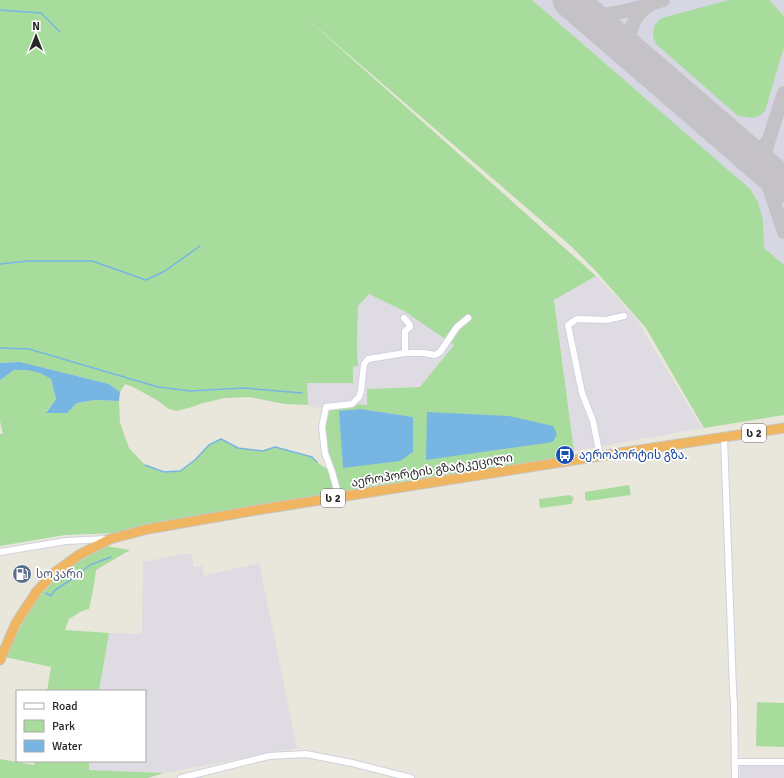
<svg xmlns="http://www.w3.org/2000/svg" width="784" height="778" font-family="Signika,'Noto Sans Georgian',sans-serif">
  <rect width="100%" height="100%" fill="#e9e6db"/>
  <!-- industrial -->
  <g fill="#dedbe2">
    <polygon points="596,276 635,317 702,428 574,451 554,299"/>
    <polygon points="369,294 404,311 455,345 420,387 367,389 367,405 352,404 317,408 308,405 306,383 353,383 353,366 358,366 357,346 358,306"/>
    <polygon points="191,553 194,567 202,566 204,576 259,563 297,748 164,773 89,770 89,761 145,761 145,691 99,691 109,633 142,634 143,562"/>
    <rect x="740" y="764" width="44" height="14"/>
  </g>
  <!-- airport -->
  <polygon fill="#d6d7e2" points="289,0 784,0 784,415 704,428 646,328 594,269 572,247"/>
  <!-- green -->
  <g fill="#a8dc9c" fill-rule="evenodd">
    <path d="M 0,0 L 532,0 L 750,189 L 758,202 L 763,220 L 764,248 L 784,265 L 784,415 L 704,428 L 646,328 L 594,269 L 572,247 L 305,17 L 596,276 L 554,300 L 574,451 L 559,458 L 378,485 L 164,521 L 116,533 L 65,535 L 0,546 L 0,434 L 3,434 L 0,421 L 0,380 L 14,370 L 27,370 L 40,373 L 51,379 L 56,399 L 46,412 L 67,413 L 77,403 L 95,400 L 119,401 L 120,423 L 129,448 L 145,465 L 164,472 L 180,471 L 195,460 L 209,445 L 221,439 L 238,448 L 263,451 L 275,447 L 312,457 L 317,462 L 331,472 L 322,427 L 326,407 L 352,404 L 367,405 L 367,389 L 420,387 L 454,345 L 404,311 L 369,294 L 358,306 L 357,346 L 358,366 L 353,367 L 353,383 L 307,383 L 308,405 L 285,404 L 249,397 L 225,398 L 203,403 L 192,407 L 177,411 L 169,409 L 155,399 L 135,388 L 125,384 L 120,392 L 109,384 L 20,362 L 0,363 ZM 361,409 L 412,417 L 413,452 Z"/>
    <path d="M 729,0 L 769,0 L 784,16 L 784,47 L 765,111 C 754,121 751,117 738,116 L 656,44 C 651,35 652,24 662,18 Z"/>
    <polygon points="629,485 631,495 587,501 585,499 585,492"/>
    <polygon points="570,495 574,498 571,504 540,508 539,499"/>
    <polygon points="106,546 130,550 96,570 94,585 89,609 82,611 69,619 65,630 109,633 99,691 47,691 51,667 5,657 23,622 39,597 63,571"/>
    <polygon points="757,702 784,703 784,747 756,746"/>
    <polygon points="0,759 34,765 35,761 89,761 89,770 164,773 148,778 0,778"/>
  </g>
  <!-- water -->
  <g fill="#77b5e3">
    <polygon points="20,362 109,384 120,392 119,401 95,400 77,403 67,413 46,413 56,399 51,379 40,373 27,370 14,370 0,380 0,363"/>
    <polygon points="361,409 413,417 413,452 400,461 343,468 339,411"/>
    <polygon points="427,412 509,416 553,426 557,434 553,442 426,460"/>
  </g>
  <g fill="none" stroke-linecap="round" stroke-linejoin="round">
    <!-- stream -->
    <g stroke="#77b5e3" stroke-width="1.5">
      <polyline points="0,10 41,13 60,32"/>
      <polyline points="0,264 28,261 92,261 146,280 165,271 200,246"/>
      <polyline points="0,348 29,349 158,387 190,391 243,388 302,393"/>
      <polyline points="145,465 164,472 180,471 195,460 209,445 221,439 238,448 263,451 275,447 312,457 317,462"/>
      <polyline points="46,593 51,596 55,590 72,579 90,565 111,557"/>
    </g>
    <!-- taxiway -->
    <g stroke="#c4c2c6" stroke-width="14">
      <path d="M 571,1 C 576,4 580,8 584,11 C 604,21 642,6 663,0"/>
      <path d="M 640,61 C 638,58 635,56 634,53 C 624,36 634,15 649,5"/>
      <polyline points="784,93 769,139 762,166 784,232"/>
      <path d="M 731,139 C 735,143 740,148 744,150 C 755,154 764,148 769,139"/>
    </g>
    <!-- runway -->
    <polyline stroke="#c4c2c6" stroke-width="35" points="570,0 784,185"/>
    <!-- minor casing -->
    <g stroke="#d1d1e0" stroke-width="8">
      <g id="minor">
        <polyline points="404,318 410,325 410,327 405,331 405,353"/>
        <polyline points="724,437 733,690 734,703 735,778"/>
        <polyline points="600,456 593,421 582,393 568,325 577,319 606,320 624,316"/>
        <polyline points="339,497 332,472 325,453 322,427 326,407 352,404 359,397 361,391 364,364 368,359 405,353 424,353 435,355 440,352 457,327 468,318"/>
        <polyline points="0,552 66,541 107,539"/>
        <polyline points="735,762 784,762"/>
        <polyline points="181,778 269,756 306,754 352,763 411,778"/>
      </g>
    </g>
    <!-- highway casing -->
    <g stroke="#c7c7c7" stroke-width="11">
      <polyline id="highway" points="0,660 16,623 37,591 54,573 79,555 110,539 148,529 257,510 600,456 784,428"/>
    </g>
    <!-- minor -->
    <use href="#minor" stroke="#fff" stroke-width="6"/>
    <!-- highway -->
    <use href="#highway" stroke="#efb560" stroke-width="9"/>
  </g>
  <!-- icons -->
  <defs>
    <g id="bus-disc" transform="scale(1)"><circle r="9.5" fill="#1a4fb4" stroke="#fff"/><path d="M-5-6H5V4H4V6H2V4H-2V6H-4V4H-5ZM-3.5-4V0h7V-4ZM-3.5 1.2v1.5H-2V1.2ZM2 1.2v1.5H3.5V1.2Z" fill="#fff"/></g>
    <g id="fuel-disc" transform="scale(1)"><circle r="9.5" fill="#5c6f8a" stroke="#fff"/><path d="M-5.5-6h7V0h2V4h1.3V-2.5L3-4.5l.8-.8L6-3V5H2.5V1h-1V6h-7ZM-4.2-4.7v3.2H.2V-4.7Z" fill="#fff"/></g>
  </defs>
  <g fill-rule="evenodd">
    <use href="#bus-disc" x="565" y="455"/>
    <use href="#fuel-disc" x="22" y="574"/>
  </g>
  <g text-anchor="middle" stroke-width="3.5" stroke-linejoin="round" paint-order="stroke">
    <!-- shield labels -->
    <g fill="#fff" stroke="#686868" stroke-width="1">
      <rect x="742" y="424" width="24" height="18" rx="3"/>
      <rect x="321" y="489" width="24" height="18" rx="3"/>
    </g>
    <g font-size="11" font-weight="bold" fill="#282828">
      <text x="754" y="437">ს 2</text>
      <text x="333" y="502">ს 2</text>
    </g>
    <!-- transit labels -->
    <g font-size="12" fill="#164399" stroke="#fff" text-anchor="start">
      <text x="579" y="459">აეროპორტის გზა.</text>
    </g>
    <!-- street labels -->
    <g font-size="12" fill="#282828" stroke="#fff">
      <text transform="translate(432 470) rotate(-9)" y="4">აეროპორტის გზატკეცილი</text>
    </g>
    <!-- service labels -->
    <g font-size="12" fill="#4e5e75" stroke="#fff" text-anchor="start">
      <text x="36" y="578">სოკარი</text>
    </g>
  </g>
  <!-- legend -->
  <rect x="16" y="690" width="130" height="72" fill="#ffffff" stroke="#a9a9a9"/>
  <rect x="24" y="703" width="20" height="6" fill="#ffffff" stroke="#a9a9a9"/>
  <text x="52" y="710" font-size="12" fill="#282828">Road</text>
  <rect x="24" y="720" width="20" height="12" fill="#a8dc9c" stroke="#a9a9a9"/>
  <text x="52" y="730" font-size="12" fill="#282828">Park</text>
  <rect x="24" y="740" width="20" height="12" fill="#77b5e3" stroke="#a9a9a9"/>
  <text x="52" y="750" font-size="12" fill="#282828">Water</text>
  <!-- north arrow -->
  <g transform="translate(36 36)" stroke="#ffffff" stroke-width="3" paint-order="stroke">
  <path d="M0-3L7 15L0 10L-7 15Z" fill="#282828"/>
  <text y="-6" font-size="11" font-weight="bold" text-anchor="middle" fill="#282828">N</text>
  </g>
</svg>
